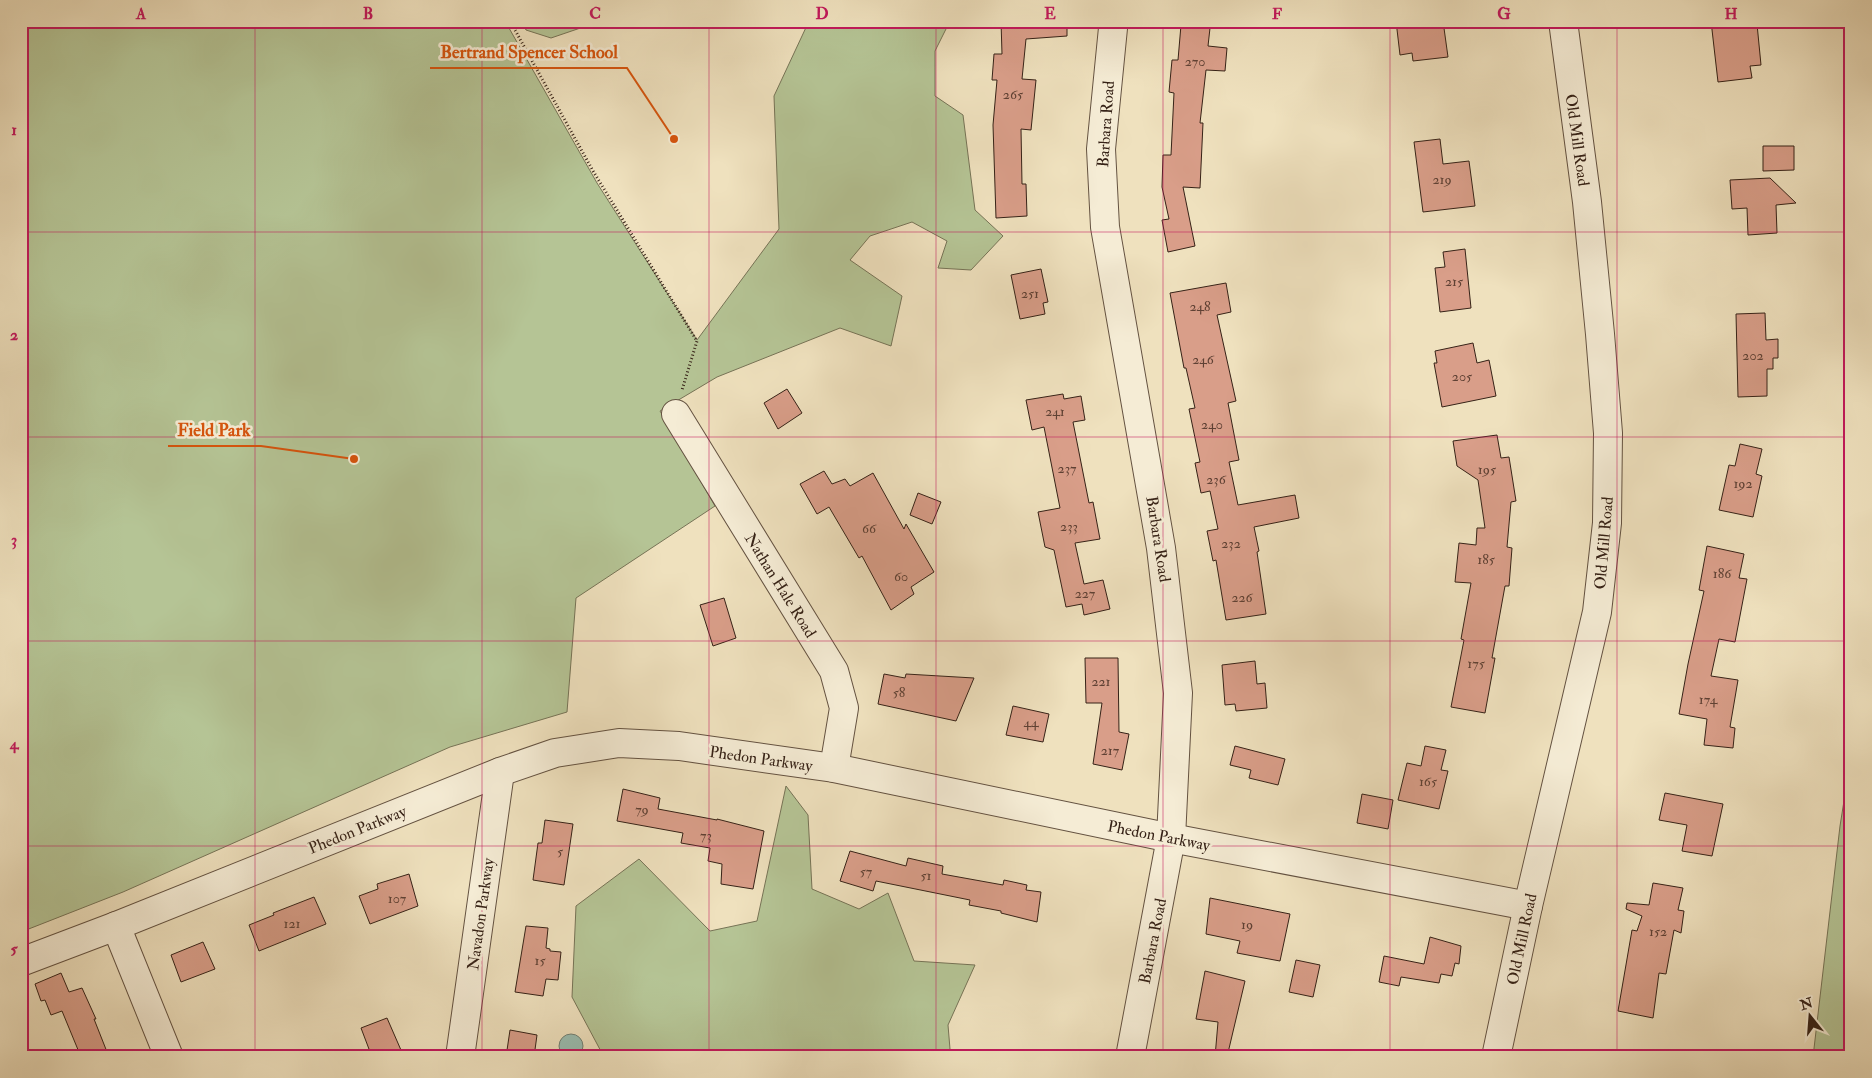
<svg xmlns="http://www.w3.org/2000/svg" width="1872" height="1078" font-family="'IM FELL Double Pica',serif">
  <rect width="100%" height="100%" fill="#efe1be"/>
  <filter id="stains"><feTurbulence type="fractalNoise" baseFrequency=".004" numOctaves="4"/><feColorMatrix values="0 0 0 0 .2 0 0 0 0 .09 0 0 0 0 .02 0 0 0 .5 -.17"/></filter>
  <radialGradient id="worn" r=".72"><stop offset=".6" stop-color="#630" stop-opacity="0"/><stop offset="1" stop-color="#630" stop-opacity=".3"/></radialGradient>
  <!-- green -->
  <g fill="#b5c495" stroke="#767356">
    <polygon points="21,21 505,21 597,183 697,340 779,229 774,96 809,21 950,21 935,51 935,96 963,115 975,210 1003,236 971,270 938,268 947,241 912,222 870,236 850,260 902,296 891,346 840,328 717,377 660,411 715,506 576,598 567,712 450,747 123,892 21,932"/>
    <polygon points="522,21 601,21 551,38 526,30"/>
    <polygon points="1851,757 1851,1057 1813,1057 1840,826"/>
    <polygon points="786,786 808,815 812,889 859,909 888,893 914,961 975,965 948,1025 950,1049 940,1057 604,1057 572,997 576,906 639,859 710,931 757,921"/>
  </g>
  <!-- water -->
  <circle fill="#9abeb2" stroke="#728074" cx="571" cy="1046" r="12"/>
  <!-- building -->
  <g fill="#d99e89" stroke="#362217">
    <polygon points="1001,21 1067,21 1067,36 1026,39 1022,79 1036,80 1031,130 1021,129 1022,184 1026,184 1027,216 996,218 993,125 997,80 992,80 994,54 1002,54"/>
    <polygon points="1396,21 1443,21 1448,57 1413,61 1412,53 1400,55"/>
    <polygon points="1711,21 1738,21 1739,26 1757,24 1761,65 1750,66 1752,78 1718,82"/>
    <polygon points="1181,25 1210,28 1208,46 1227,48 1225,71 1206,70 1200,123 1203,123 1200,188 1183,187 1195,246 1168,252 1162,220 1169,219 1162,187 1163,155 1171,155 1174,93 1169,92 1172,60 1178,60"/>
    <polygon points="1440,139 1443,164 1469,161 1475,206 1423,212 1414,142"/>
    <polygon points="1763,146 1794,146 1794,170 1763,171"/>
    <polygon points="1770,178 1796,203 1776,205 1777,233 1748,235 1747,208 1732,209 1730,180"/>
    <polygon points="1465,249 1471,308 1440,312 1435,268 1445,267 1443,252"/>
    <polygon points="1041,269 1048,302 1043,303 1045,314 1020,319 1011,275"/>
    <polygon points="1226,283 1231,312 1217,315 1236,401 1228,403 1239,460 1229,462 1238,505 1295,495 1299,518 1254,527 1259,551 1257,552 1266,614 1226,620 1216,560 1213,561 1207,531 1218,529 1210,491 1201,493 1195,463 1200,462 1189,409 1195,408 1186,368 1184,368 1170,293"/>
    <polygon points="1765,313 1766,340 1778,339 1778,358 1773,358 1773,369 1767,369 1767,396 1738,397 1736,314"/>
    <polygon points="1473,343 1477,363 1489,360 1496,396 1442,407 1434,363 1437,363 1435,351"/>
    <polygon points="787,389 802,413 778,429 764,403"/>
    <polygon points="1063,394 1064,399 1081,396 1085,420 1073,422 1089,503 1093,502 1100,539 1075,543 1084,584 1103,580 1110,609 1084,615 1082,604 1066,607 1054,550 1045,547 1038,512 1060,508 1044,427 1032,430 1026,400"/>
    <polygon points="1497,435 1501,458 1509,457 1516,501 1511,502 1507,547 1512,548 1509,586 1505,586 1492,658 1495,658 1485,713 1451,707 1464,640 1461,639 1471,583 1455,582 1459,543 1476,545 1477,528 1485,528 1478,480 1457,466 1453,441"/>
    <polygon points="1740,444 1762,449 1756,474 1762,476 1753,517 1719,510 1729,465 1735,466"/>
    <polygon points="824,471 832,484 845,479 850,486 873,473 904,529 906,524 934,572 911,587 914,594 891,610 862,556 859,558 829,507 817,514 800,484"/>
    <polygon points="918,493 941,502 932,524 910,515"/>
    <polygon points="1707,546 1744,554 1739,578 1747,579 1735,642 1719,639 1711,676 1738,680 1730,727 1735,728 1733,748 1704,745 1707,719 1679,714 1688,664 1704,591 1699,590"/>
    <polygon points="724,598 736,638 713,646 700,605"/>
    <polygon points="1085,658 1118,658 1119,732 1129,734 1122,770 1093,764 1102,703 1086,703"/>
    <polygon points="1255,661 1257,684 1265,683 1267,708 1236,711 1235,704 1225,705 1222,665"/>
    <polygon points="884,674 905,678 906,674 974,678 956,721 878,704"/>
    <polygon points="1013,706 1049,714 1043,742 1006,735"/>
    <polygon points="1235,746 1285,759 1278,785 1249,778 1251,770 1230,765"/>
    <polygon points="1425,746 1446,750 1441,770 1448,771 1439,809 1398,800 1407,763 1421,766"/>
    <polygon points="623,789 660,798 658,809 717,820 717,819 764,831 753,889 721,884 722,864 708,861 710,848 681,843 683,833 617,821"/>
    <polygon points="1665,793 1723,804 1712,856 1682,851 1687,825 1659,820"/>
    <polygon points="1362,794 1393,800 1388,829 1357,823"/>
    <polygon points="545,820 573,824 564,885 533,880 538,843 542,843"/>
    <polygon points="850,851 906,866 908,858 943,866 942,874 1003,885 1004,880 1027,885 1026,890 1041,892 1037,922 1001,913 1001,911 969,905 970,900 876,881 873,891 840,881"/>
    <polygon points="409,874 418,906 370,924 359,896 378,889 377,884"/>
    <polygon points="1653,883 1683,888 1678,910 1684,911 1681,933 1674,930 1666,974 1659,973 1653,1018 1618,1011 1632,930 1637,931 1642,916 1626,909 1627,903 1649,905"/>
    <polygon points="314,897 326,924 259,951 249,925 274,915 273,913"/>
    <polygon points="1210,898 1290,914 1280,961 1237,953 1240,941 1206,934"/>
    <polygon points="526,926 548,928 546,948 550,949 550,951 561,952 558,980 546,979 543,996 515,992"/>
    <polygon points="1430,937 1461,946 1459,964 1455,963 1452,976 1441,974 1439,983 1401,977 1399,986 1379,982 1384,956 1424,964"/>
    <polygon points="203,942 215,969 181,982 171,955"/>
    <polygon points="1296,960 1320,965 1313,997 1289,992"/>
    <polygon points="1205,971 1245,981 1227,1057 1215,1057 1218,1022 1196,1019"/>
    <polygon points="61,973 69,992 82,988 96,1019 94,1019 109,1057 81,1057 62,1011 51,1015 45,1000 41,1001 35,984"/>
    <polygon points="387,1018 404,1057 372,1057 361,1028"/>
    <polygon points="510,1030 537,1035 534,1057 506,1057"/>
  </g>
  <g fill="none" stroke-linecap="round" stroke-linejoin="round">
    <!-- minor casing -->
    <g stroke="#645241" stroke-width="30">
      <g id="minor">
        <polyline points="1112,21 1113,28 1101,149 1105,227 1161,548 1178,693 1171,838 1130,1057"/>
        <polyline points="676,414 834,671 844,708 834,768"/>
        <polyline points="116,926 169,1057"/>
        <polyline points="21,962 116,926 500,772 555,753 619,743 679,746 834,768 1171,838 1528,906"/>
        <polyline points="460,1057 500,772"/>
        <polyline points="1496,1057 1528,906 1597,612 1607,523 1608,433 1600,334 1587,202 1563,21"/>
      </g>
    </g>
    <!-- path -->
    <polyline stroke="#362217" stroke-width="3" stroke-dasharray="1 2.5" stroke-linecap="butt" points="510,21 593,171 697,341 682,390"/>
    <!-- minor -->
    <use href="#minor" stroke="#f5ecd5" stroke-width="28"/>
  </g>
  <!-- grid -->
  <path fill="none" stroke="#c2185b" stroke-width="1" stroke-opacity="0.55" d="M 255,21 L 255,1057M 482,21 L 482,1057M 709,21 L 709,1057M 936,21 L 936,1057M 1163,21 L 1163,1057M 1390,21 L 1390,1057M 1617,21 L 1617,1057M 21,232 L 1851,232M 21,437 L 1851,437M 21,641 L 1851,641M 21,846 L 1851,846"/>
  <g text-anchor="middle" stroke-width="5" stroke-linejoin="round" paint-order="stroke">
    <!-- number labels -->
    <g font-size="14" fill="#5f4134">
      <text x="1195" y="66">270</text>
      <text x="1013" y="99">265</text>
      <text x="1442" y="184">219</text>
      <text x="1454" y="286">215</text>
      <text x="1030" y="298">251</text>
      <text x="1200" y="311">248</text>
      <text x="1753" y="360">202</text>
      <text x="1203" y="364">246</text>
      <text x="1462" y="381">205</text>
      <text x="1055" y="416">241</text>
      <text x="1212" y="429">240</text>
      <text x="1067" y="473">237</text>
      <text x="1487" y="474">195</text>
      <text x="1216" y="484">236</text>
      <text x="1743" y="488">192</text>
      <text x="1069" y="531">233</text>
      <text x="869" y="533">66</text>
      <text x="1231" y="548">232</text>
      <text x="1486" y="564">185</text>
      <text x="1722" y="578">186</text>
      <text x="901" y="581">60</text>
      <text x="1085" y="598">227</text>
      <text x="1242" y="602">226</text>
      <text x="1476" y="668">175</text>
      <text x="1101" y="686">221</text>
      <text x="899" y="697">58</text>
      <text x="1708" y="704">174</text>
      <text x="1031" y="727">44</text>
      <text x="1110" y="755">217</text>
      <text x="1428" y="786">165</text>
      <text x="642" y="814">79</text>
      <text x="706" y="840">73</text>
      <text x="560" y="856">5</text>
      <text x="866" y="876">57</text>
      <text x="926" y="880">51</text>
      <text x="397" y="903">107</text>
      <text x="292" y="928">121</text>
      <text x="1247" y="929">19</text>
      <text x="1658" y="936">152</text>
      <text x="540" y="965">15</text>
    </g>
    <!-- street labels -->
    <g font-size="16" fill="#362217" stroke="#f5ecd5">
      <text transform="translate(1105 124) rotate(-86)" y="6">Barbara Road</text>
      <text transform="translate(1578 140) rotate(82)" y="6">Old Mill Road</text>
      <text transform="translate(1159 539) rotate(81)" y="6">Barbara Road</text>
      <text transform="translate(1603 543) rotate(-85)" y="6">Old Mill Road</text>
      <text transform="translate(781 585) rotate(58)" y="6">Nathan Hale Road</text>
      <text transform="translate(761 758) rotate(8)" y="6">Phedon Parkway</text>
      <text transform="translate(357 829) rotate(-22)" y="6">Phedon Parkway</text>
      <text transform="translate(1159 835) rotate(11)" y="6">Phedon Parkway</text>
      <text transform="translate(480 914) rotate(-82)" y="6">Navadon Parkway</text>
      <text transform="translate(1521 939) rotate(-78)" y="6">Old Mill Road</text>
      <text transform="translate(1152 941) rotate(-79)" y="6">Barbara Road</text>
    </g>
  </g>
  <!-- callouts -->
  <path fill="none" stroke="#d6540d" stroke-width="2" d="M674 139L627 68H430M354 459L261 446H168"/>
  <g fill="#d6540d" stroke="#f5ecd5" stroke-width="2">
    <circle cx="674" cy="139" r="5"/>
    <circle cx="354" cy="459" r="5"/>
  </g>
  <g font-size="18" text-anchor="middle" font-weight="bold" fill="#d6540d" stroke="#f5ecd5" stroke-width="5" stroke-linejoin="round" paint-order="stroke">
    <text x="529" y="58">Bertrand Spencer School</text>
    <text x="214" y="436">Field Park</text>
  </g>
  <!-- margin -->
  <rect width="1872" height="1078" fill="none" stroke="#efe1be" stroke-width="55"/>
  <!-- north arrow -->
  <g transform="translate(1810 1016) rotate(343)" stroke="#f5ecd5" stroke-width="4" paint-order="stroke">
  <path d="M0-4L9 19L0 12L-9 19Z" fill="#362217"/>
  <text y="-8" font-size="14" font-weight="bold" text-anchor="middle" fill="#362217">N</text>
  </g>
  <rect x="28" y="28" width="1816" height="1022" fill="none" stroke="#c2185b" stroke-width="2"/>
  <g font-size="16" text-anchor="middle" font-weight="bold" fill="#c2185b">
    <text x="141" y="19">A</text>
    <text x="368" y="19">B</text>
    <text x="595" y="19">C</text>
    <text x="822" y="19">D</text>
    <text x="1050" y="19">E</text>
    <text x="1277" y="19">F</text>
    <text x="1504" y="19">G</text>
    <text x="1731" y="19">H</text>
    <text x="14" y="135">1</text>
    <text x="14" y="340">2</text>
    <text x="14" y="545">3</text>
    <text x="14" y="749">4</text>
    <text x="14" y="954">5</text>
  </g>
  <rect width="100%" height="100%" filter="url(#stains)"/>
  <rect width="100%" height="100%" fill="url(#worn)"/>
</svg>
